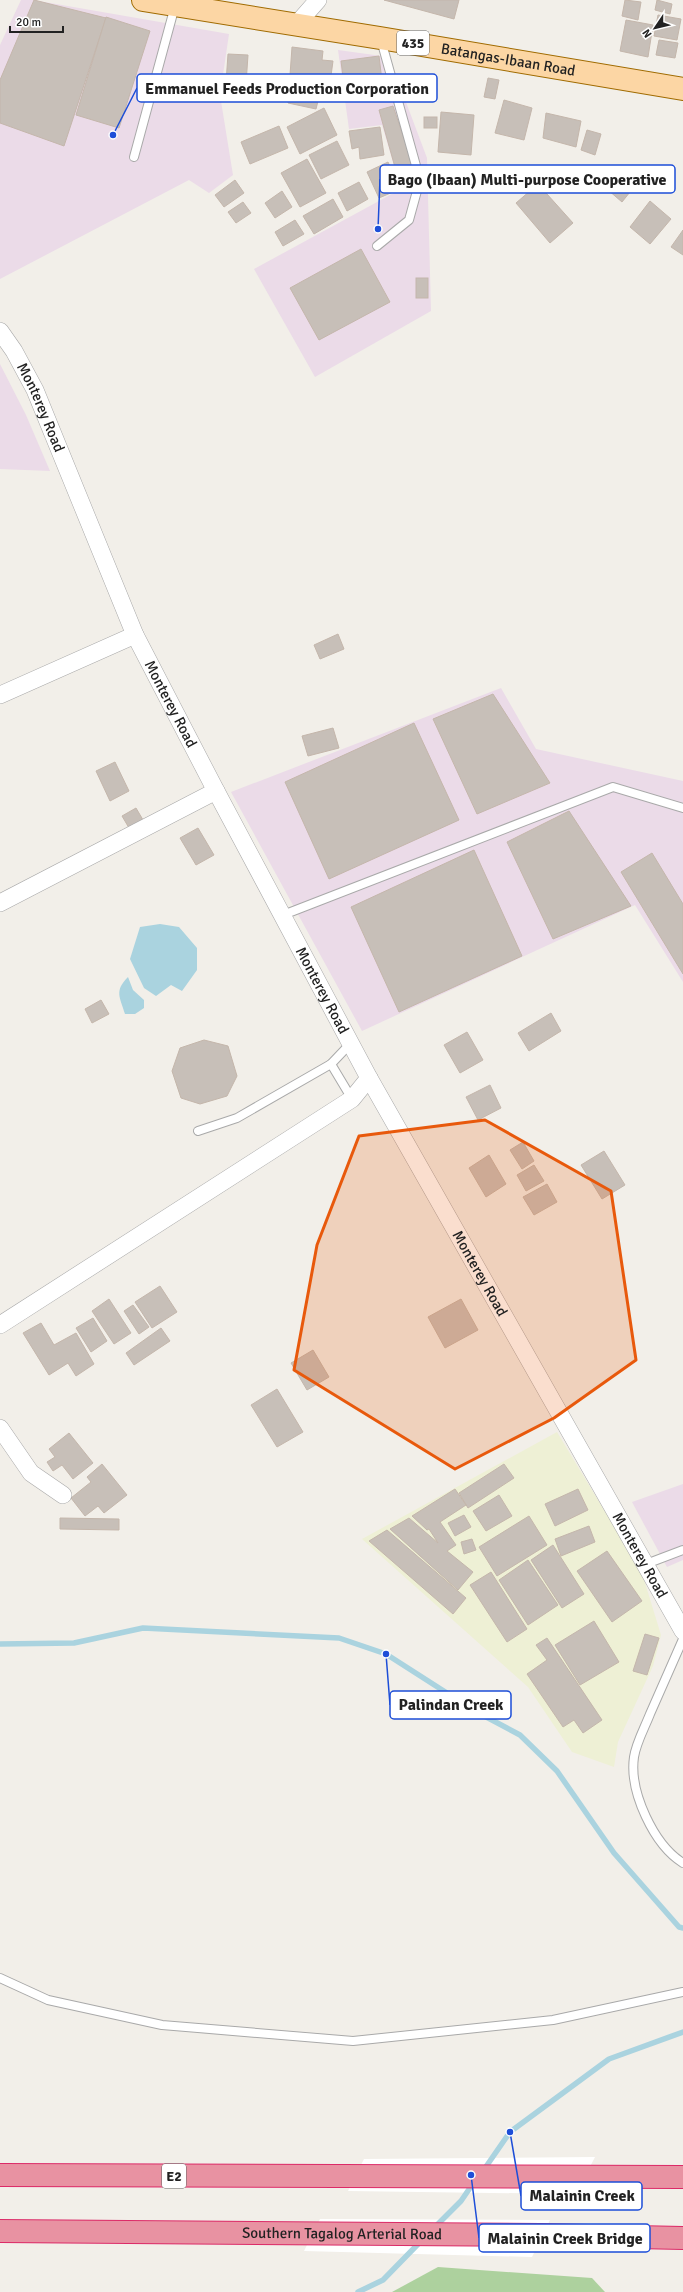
<svg xmlns="http://www.w3.org/2000/svg" width="683" height="2292" font-family="Signika,sans-serif">
  <rect width="100%" height="100%" fill="#f2efe9"/>
  <!-- industrial -->
  <g fill="#ebdbe8">
    <polygon points="21,0 33,0 229,34 220,95 233,175 209,193 189,180 0,279 0,45"/>
    <polygon points="338,50 389,57 427,158 431,311 315,377 254,269 401,189 382,125 349,129"/>
    <polygon points="0,364 26,415 50,471 0,469"/>
    <polygon points="501,688 536,749 683,781 683,982 635,905 362,1031 231,792"/>
    <polygon points="683,1484 683,1560 667,1567 632,1502"/>
  </g>
  <!-- farmland -->
  <polygon fill="#eef0d5" points="557,1432 642,1573 661,1635 653,1666 618,1742 614,1767 572,1752 528,1687 362,1539"/>
  <!-- forest -->
  <polygon fill="#add19e" points="438,2267 592,2278 605,2292 392,2292"/>
  <!-- water -->
  <g fill="#aad3df">
    <polygon points="160,924 179,927 197,948 197,970 182,991 171,985 156,996 144,988 130,959 140,927"/>
    <path d="M 128,977 L 133,990 L 144,1000 L 144,1008 L 135,1014 L 125,1014 C 120,997 114,991 128,977 Z"/>
  </g>
  <!-- pier -->
  <g fill="#fff">
    <polygon points="595,2157 576,2194 348,2191 364,2159"/>
    <polygon points="320,2219 550,2220 532,2257 304,2251"/>
  </g>
  <g fill="none" stroke-linecap="round" stroke-linejoin="round">
    <!-- stream -->
    <g stroke="#aad3df" stroke-width="5.5">
      <polyline points="0,1644 74,1643 143,1628 339,1638 386,1654 475,1711 520,1735 557,1771 614,1853 679,1927 683,1928"/>
      <polyline points="483,2171 510,2132 609,2059 683,2032"/>
      <polyline points="434,2228 461,2201 474,2182"/>
      <polyline points="358,2292 383,2280 422,2240"/>
    </g>
  </g>
  <!-- building -->
  <g fill="#c7bfb8" stroke="#c4b6ab">
    <polygon points="34,0 106,18 64,146 0,123 0,80"/>
    <polygon points="384,0 459,0 454,19"/>
    <polygon points="625,0 641,2 638,20 622,16"/>
    <polygon points="657,0 672,4 670,14 655,10"/>
    <polygon points="658,15 681,19 677,40 654,36"/>
    <polygon points="106,17 150,31 119,128 76,115"/>
    <polygon points="626,20 653,25 648,57 620,51"/>
    <polygon points="659,40 678,43 675,58 656,55"/>
    <polygon points="292,47 323,51 322,60 333,61 328,98 319,97 316,109 288,103"/>
    <polygon points="228,54 248,55 246,84 226,83"/>
    <polygon points="379,56 382,81 344,85 341,61"/>
    <polygon points="488,78 499,80 495,99 484,97"/>
    <polygon points="504,100 532,108 524,140 495,133"/>
    <polygon points="393,106 415,171 398,178 379,110"/>
    <polygon points="324,108 337,135 300,154 287,127"/>
    <polygon points="441,112 474,115 471,155 438,152"/>
    <polygon points="546,113 581,121 576,147 543,138"/>
    <rect x="424" y="117" width="13" height="11"/>
    <polygon points="279,126 288,148 250,164 241,142"/>
    <polygon points="380,127 384,155 360,159 359,147 352,149 349,131"/>
    <polygon points="587,130 601,134 595,155 581,150"/>
    <polygon points="337,141 349,165 321,179 309,155"/>
    <polygon points="307,159 326,193 300,207 281,173"/>
    <polygon points="388,162 400,189 379,198 367,172"/>
    <polygon points="235,180 244,193 224,207 215,195"/>
    <polygon points="615,181 630,192 622,202 608,190"/>
    <polygon points="359,182 368,199 347,211 338,193"/>
    <polygon points="538,184 573,223 550,243 516,203"/>
    <polygon points="282,191 292,207 275,218 265,203"/>
    <polygon points="333,199 343,217 314,234 303,216"/>
    <polygon points="650,201 671,219 650,244 630,227"/>
    <polygon points="243,202 251,213 236,223 228,212"/>
    <polygon points="295,220 304,234 283,246 275,232"/>
    <polygon points="683,230 683,255 671,247"/>
    <polygon points="361,249 390,302 319,340 290,288"/>
    <rect x="416" y="278" width="12" height="20"/>
    <polygon points="338,634 344,649 320,659 314,645"/>
    <polygon points="493,694 550,783 477,814 433,719"/>
    <polygon points="414,723 459,820 329,879 285,782"/>
    <polygon points="333,728 339,748 308,756 302,736"/>
    <polygon points="115,762 129,791 110,801 96,771"/>
    <polygon points="136,808 146,825 132,833 122,816"/>
    <polygon points="569,811 631,906 553,939 507,842"/>
    <polygon points="198,828 214,855 196,865 180,838"/>
    <polygon points="474,850 522,956 399,1012 351,907"/>
    <polygon points="652,853 683,904 683,974 621,872"/>
    <polygon points="101,1000 109,1014 92,1023 85,1009"/>
    <polygon points="551,1013 561,1031 529,1051 518,1033"/>
    <polygon points="467,1032 483,1060 460,1073 444,1045"/>
    <polygon points="204,1040 228,1046 237,1076 227,1096 200,1104 181,1098 172,1071 180,1048"/>
    <polygon points="490,1085 501,1108 478,1120 466,1097"/>
    <polygon points="523,1142 534,1161 522,1169 510,1150"/>
    <polygon points="604,1151 625,1185 602,1199 581,1165"/>
    <polygon points="489,1155 506,1184 486,1197 469,1168"/>
    <polygon points="534,1165 544,1181 526,1191 517,1175"/>
    <polygon points="547,1184 557,1202 534,1215 523,1197"/>
    <polygon points="160,1286 177,1312 152,1328 135,1302"/>
    <polygon points="109,1299 131,1333 114,1344 92,1311"/>
    <polygon points="461,1299 478,1330 445,1348 428,1317"/>
    <polygon points="133,1305 149,1327 139,1334 124,1311"/>
    <polygon points="93,1318 107,1341 91,1352 76,1328"/>
    <polygon points="41,1323 54,1345 76,1333 94,1364 76,1376 68,1363 49,1375 23,1333"/>
    <polygon points="161,1328 170,1341 134,1365 126,1353"/>
    <polygon points="313,1350 329,1377 307,1390 291,1363"/>
    <polygon points="277,1389 303,1432 277,1447 251,1405"/>
    <polygon points="69,1433 93,1463 73,1479 62,1465 53,1471 47,1462 55,1457 49,1449"/>
    <polygon points="102,1464 127,1495 104,1513 98,1506 85,1516 71,1498 91,1482 87,1477"/>
    <polygon points="504,1464 514,1478 468,1508 459,1493"/>
    <polygon points="455,1489 466,1505 440,1522 456,1545 447,1551 473,1572 458,1590 390,1529 409,1518 438,1543 429,1529 427,1530 412,1516"/>
    <polygon points="578,1489 588,1510 555,1526 545,1504"/>
    <polygon points="499,1495 512,1516 486,1531 473,1511"/>
    <polygon points="464,1515 471,1527 455,1536 448,1523"/>
    <polygon points="529,1516 547,1545 497,1576 479,1547"/>
    <polygon points="60,1518 119,1519 119,1530 60,1529"/>
    <polygon points="589,1526 595,1542 561,1556 555,1539"/>
    <polygon points="387,1530 466,1598 453,1614 369,1541"/>
    <polygon points="472,1539 476,1550 464,1554 461,1542"/>
    <polygon points="553,1545 584,1594 562,1608 531,1560"/>
    <polygon points="607,1551 642,1601 612,1622 577,1571"/>
    <polygon points="528,1560 558,1605 528,1625 499,1580"/>
    <polygon points="491,1572 527,1629 507,1642 470,1585"/>
    <polygon points="594,1621 619,1662 580,1685 555,1645"/>
    <polygon points="645,1634 659,1638 647,1675 633,1671"/>
    <polygon points="547,1638 602,1720 583,1733 574,1720 563,1727 527,1674 547,1660 536,1645"/>
  </g>
  <g fill="none" stroke-linecap="round" stroke-linejoin="round">
    <!-- lane casing -->
    <g stroke="#a9a9a9" stroke-width="10">
      <g id="lane">
        <polyline points="134,157 175,6"/>
        <polyline points="377,246 409,220 420,180 381,40"/>
        <polyline points="283,915 613,787 683,808"/>
        <polyline points="331,1064 352,1099"/>
        <polyline points="198,1131 237,1118 331,1064 351,1043"/>
        <polyline points="646,1564 683,1550"/>
        <path d="M 683,1639 C 672,1664 661,1689 650,1714 C 645,1727 636,1743 634,1757 C 629,1792 654,1845 683,1863"/>
        <polyline points="0,1978 48,2000 162,2025 353,2041 553,2020 683,1992"/>
      </g>
    </g>
    <!-- street casing -->
    <g stroke="#a9a9a9" stroke-width="18">
      <g id="street">
        <polyline points="296,25 318,0"/>
        <path id="s1" d="M 0,331 L 14,351 L 35,390 L 135,635 L 216,791 L 369,1078 L 683,1631"/>
        <polyline points="0,695 135,635"/>
        <polyline points="0,903 216,791"/>
        <polyline points="0,1325 352,1099 369,1078"/>
        <polyline points="0,1428 31,1473 63,1495"/>
      </g>
    </g>
    <!-- primary casing -->
    <g stroke="#a06b00" stroke-width="24">
      <g id="primary">
        <path id="s2" d="M 143,0 L 380,38 L 683,89"/>
      </g>
    </g>
    <!-- highway casing -->
    <g stroke="#dc2a67" stroke-width="24">
      <g id="highway">
        <polyline points="0,2175 683,2177"/>
        <path id="s3" d="M 0,2231 L 541,2235 L 683,2238"/>
      </g>
    </g>
    <!-- lane -->
    <use href="#lane" stroke="#fff" stroke-width="8"/>
    <!-- street -->
    <use href="#street" stroke="#fff" stroke-width="17"/>
    <!-- primary -->
    <use href="#primary" stroke="#fcd6a4" stroke-width="22"/>
    <!-- highway -->
    <use href="#highway" stroke="#e892a2" stroke-width="22"/>
  </g>
  <!-- marked area -->
  <path fill="#e8590c" fill-opacity="0.2" stroke="#e8590c" stroke-width="3" stroke-linejoin="round" d="M 485,1120 L 611,1191 L 636,1360 L 554,1418 L 455,1469 L 294,1370 L 317,1245 L 359,1136 Z"/>
  <g text-anchor="middle" stroke-width="3" stroke-linejoin="round" paint-order="stroke">
    <!-- shield labels -->
    <g fill="#fff" stroke="#646464" stroke-width="1">
      <rect x="397" y="31" width="32" height="24" rx="3"/>
      <rect x="162" y="2164" width="24" height="24" rx="3"/>
    </g>
    <g font-size="14" font-weight="bold" fill="#222">
      <text x="413" y="48">435</text>
      <text x="174" y="2181">E2</text>
    </g>
    <!-- street labels -->
    <g font-size="15" fill="#222" stroke="#fff">
      <text dy="5" stroke="none"><textPath href="#s2" startOffset="370">Batangas-Ibaan Road</textPath></text>
      <text dy="5" stroke="none"><textPath href="#s1" startOffset="87">Monterey Road</textPath></text>
      <text dy="5" stroke="none"><textPath href="#s1" startOffset="411">Monterey Road</textPath></text>
      <text dy="5" stroke="none"><textPath href="#s1" startOffset="735">Monterey Road</textPath></text>
      <text dy="5" stroke="none"><textPath href="#s1" startOffset="1059">Monterey Road</textPath></text>
      <text dy="5" stroke="none"><textPath href="#s1" startOffset="1383">Monterey Road</textPath></text>
      <text dy="5" stroke="none"><textPath href="#s3" startOffset="342">Southern Tagalog Arterial Road</textPath></text>
    </g>
  </g>
  <!-- callouts -->
  <path fill="none" stroke="#1d4ed8" stroke-width="1.5" d="M113 135L137 88M378 229L380 179M386 1654L390 1705M510 2132L521 2196M471 2175L479 2238"/>
  <g fill="#1d4ed8" stroke="#fff" stroke-width="1.5">
    <circle cx="113" cy="135" r="4"/>
    <circle cx="378" cy="229" r="4"/>
    <circle cx="386" cy="1654" r="4"/>
    <circle cx="510" cy="2132" r="4"/>
    <circle cx="471" cy="2175" r="4"/>
  </g>
  <g fill="#fff" stroke="#1d4ed8" stroke-width="1.5">
    <rect x="137" y="74" width="300" height="28" rx="4"/>
    <rect x="380" y="165" width="295" height="28" rx="4"/>
    <rect x="390" y="1691" width="121" height="28" rx="4"/>
    <rect x="521" y="2182" width="121" height="28" rx="4"/>
    <rect x="479" y="2224" width="171" height="28" rx="4"/>
  </g>
  <g font-size="16" text-anchor="middle" font-weight="bold" fill="#222">
    <text x="287" y="94">Emmanuel Feeds Production Corporation</text>
    <text x="527" y="185">Bago (Ibaan) Multi-purpose Cooperative</text>
    <text x="451" y="1710">Palindan Creek</text>
    <text x="582" y="2201">Malainin Creek</text>
    <text x="565" y="2244">Malainin Creek Bridge</text>
  </g>
  <!-- north arrow -->
  <g transform="translate(655 28) rotate(235)" stroke="#ffffff" stroke-width="3" paint-order="stroke">
  <path d="M0-3L7 15L0 10L-7 15Z" fill="#222222"/>
  <text y="-6" font-size="11" font-weight="bold" text-anchor="middle" fill="#222222">N</text>
  </g>
  <!-- scale -->
  <path d="M10 26v6h53v-6" fill="none" stroke="#222222" stroke-width="2"/>
  <text x="16" y="26" font-size="12" fill="#222222" stroke="#ffffff" stroke-width="3" paint-order="stroke">20 m</text>
</svg>
